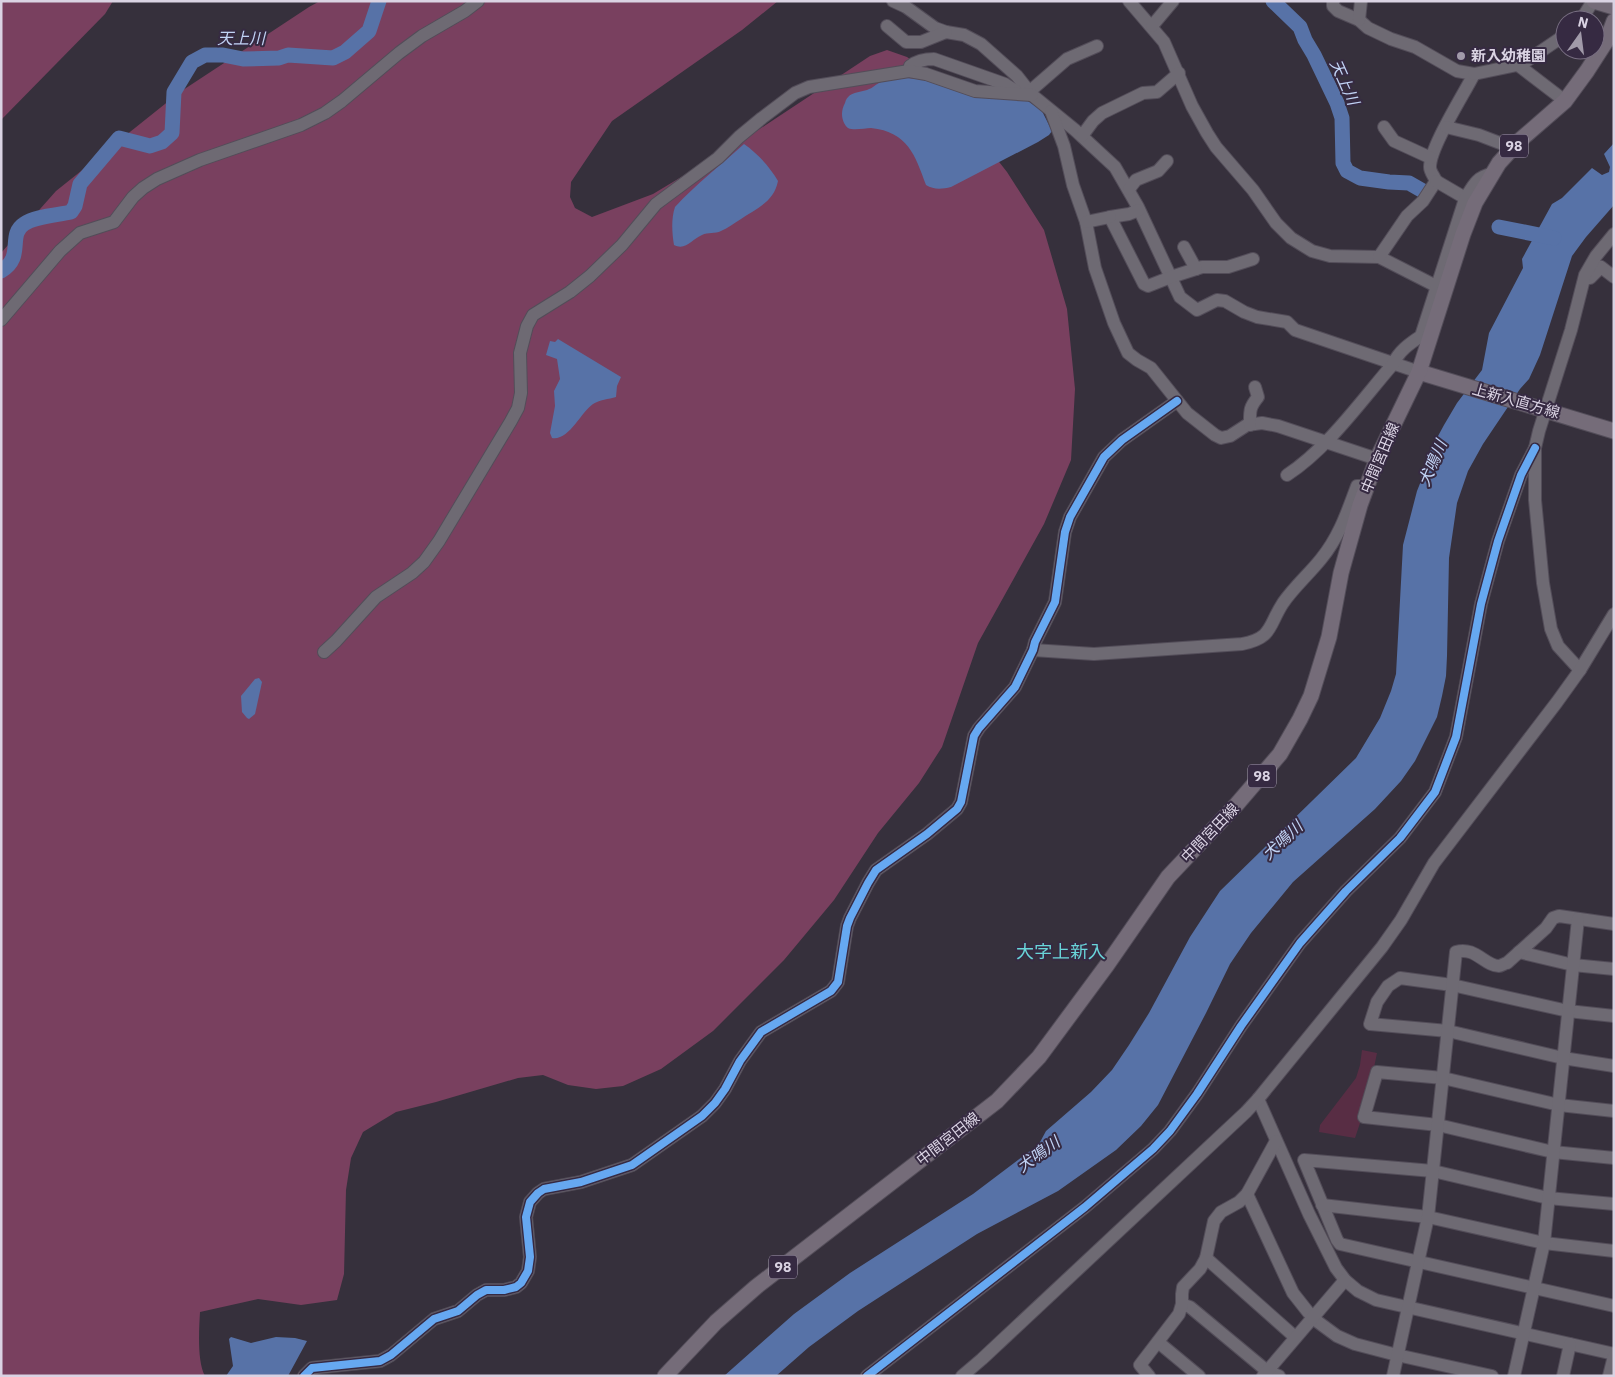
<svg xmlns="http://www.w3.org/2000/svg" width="1615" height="1377" font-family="'IBM Plex Sans','Noto Sans JP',sans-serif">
  <rect width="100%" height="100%" fill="#36303c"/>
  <!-- green -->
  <polygon fill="#582d44" points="1362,1050 1377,1053 1367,1102 1355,1138 1319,1132 1320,1125 1356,1078 1360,1065"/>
  <!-- forest -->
  <g fill="#79405f">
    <polygon points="1,1 113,1 105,14 1,120"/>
    <path d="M 320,1 L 778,1 L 742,30 L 612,121 L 571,182 L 570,197 L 575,208 L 592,217 L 653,194 L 746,138 L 870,56 L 887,50 L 907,57 L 929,73 L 1007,172 L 1044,230 L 1067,309 L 1075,389 L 1071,460 L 1044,524 L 978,643 L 942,747 L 919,783 L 878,833 L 834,900 L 784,960 L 713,1031 L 661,1069 L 623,1086 L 596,1089 L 568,1085 L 543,1075 L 518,1078 L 436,1102 L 396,1112 L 363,1132 L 351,1158 L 346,1190 L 344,1274 L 337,1300 L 301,1305 L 258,1299 L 200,1312 C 199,1330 197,1361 205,1376 L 1,1376 L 1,253 L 56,191 L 180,92 L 309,7 Z"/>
  </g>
  <!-- water -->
  <g fill="#5772a7">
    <path d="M 897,77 L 927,80 L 1028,101 L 1042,111 L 1052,131 L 1049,135 L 1038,142 L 951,187 C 942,189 934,190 926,185 C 915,155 908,132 871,128 C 865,128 854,131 848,128 C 844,125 842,119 842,114 C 842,110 843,107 845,103 C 849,89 863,94 873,87 C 880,81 888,79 897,77 Z"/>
    <polygon points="1614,143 1614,205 1586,237 1572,256 1540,355 1529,379 1520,389 1483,444 1468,471 1457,503 1449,558 1447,656 1446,676 1442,696 1437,717 1415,761 1401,781 1375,809 1293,882 1251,933 1230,964 1206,1013 1158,1105 1141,1126 1116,1150 1058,1191 977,1234 858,1311 809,1347 776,1376 724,1376 794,1314 850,1273 973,1194 1039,1144 1046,1131 1091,1092 1112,1070 1129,1045 1149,1013 1190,937 1220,891 1356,758 1380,718 1391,691 1396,674 1403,545 1417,491 1421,481 1421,474 1431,449 1444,425 1457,403 1482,370 1489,333 1523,268 1522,259 1552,204 1562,198 1592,168 1602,175 1609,172 1610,167 1604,154"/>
    <path d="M 744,144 C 757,153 770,167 778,181 C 774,202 757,208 741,219 C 734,223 728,228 721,231 C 715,234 708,232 702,235 C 692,239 686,251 674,245 C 672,233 671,219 675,207 C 696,184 721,165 744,144 Z"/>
    <path d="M 558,339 L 621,377 L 617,386 L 616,397 C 609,399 599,400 593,404 C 581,412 569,441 552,438 L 550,433 L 555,406 L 554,391 L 560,379 L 557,359 L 546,355 L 550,341 L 555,342 Z"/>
    <polygon points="259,678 262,682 255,714 249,719 247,718 242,712 241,696 255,679"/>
    <polygon points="231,1337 251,1343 276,1337 295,1338 307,1341 288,1376 226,1376 233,1366 229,1339"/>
  </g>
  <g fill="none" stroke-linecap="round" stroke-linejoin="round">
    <!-- river -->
    <g stroke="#5772a7" stroke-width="15">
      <polyline points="1273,1 1300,27 1305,40 1314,55 1337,103 1342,118 1343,163 1347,171 1360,178 1389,182 1409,183 1423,191"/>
      <polyline points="1499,227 1554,238"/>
      <path d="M 1,271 C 25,257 7,235 24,224 C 35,216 58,215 71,212 L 75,206 L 80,184 L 119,138 L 150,146 L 162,142 L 172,133 L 174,92 L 192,62 L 205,55 L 223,55 L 243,59 L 279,58 L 288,55 L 333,58 L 345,52 L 369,31 L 379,1"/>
    </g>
    <!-- minor casing -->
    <g stroke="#534d59" stroke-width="14">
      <g id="minor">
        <polyline points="893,1 906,7 935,28 946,32 964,35 981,44 1017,76 1032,95 1075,130 1115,167 1138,207 1180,297 1197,310 1217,300 1225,301 1244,312 1257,317 1287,322 1295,330 1419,372"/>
        <polyline points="1129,1 1164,42 1192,106 1207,133 1216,147 1253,190 1276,223 1291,238 1312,251 1330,256 1379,257 1436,286"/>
        <path d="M 1333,1 L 1333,6 L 1338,11 L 1359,20 L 1368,28 L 1391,39 L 1415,47 L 1457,71 L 1474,74 C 1464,94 1430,147 1430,167 C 1430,172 1434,176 1436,181 L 1423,201 L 1407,216 L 1379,257"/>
        <polyline points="1359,20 1361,1"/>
        <polyline points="1581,20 1593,1"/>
        <polyline points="887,26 906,42 921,42 946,32"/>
        <polyline points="1152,26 1173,1"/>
        <polyline points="1518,65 1565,101"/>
        <path d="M 909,71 L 910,66 C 918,60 925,59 934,59 L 1005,84 L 1016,91"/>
        <polyline points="1474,74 1522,64 1565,35"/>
        <polyline points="1029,92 1067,59 1097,46"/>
        <polyline points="1051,111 1064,146 1073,185 1086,222 1095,268 1114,323 1128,353 1137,360 1151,368 1187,413 1215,435 1221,438 1230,436 1247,425 1262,423 1278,426 1377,459"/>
        <polyline points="1384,127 1394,141 1431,158"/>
        <polyline points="1446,127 1479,135 1513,148"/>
        <polyline points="1082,136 1093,121 1102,113 1143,93 1157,92 1179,73"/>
        <polyline points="1436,181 1460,195 1466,197"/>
        <polyline points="1129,189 1136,180 1158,171 1167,161"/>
        <polyline points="1139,210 1129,214 1110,217 1144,284 1148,286 1171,277 1202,267 1228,267 1253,259"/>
        <polyline points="1086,222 1110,217"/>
        <polyline points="1184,247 1196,269"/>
        <polyline points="1585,278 1590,278 1601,267 1614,277"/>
        <polyline points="1,320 60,251 80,233 114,222 133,197 143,188 157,179 200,160 301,125 325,113 342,101 399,53 422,36 465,11 478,1"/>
        <path d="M 1250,425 C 1250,411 1249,408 1258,397 L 1255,387"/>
        <path d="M 1287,475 C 1328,448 1361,401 1393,364 C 1399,351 1409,344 1421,336 L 1465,199 C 1473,186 1476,177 1492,174"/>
        <path d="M 1033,650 L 1094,654 L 1242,644 C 1273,638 1268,626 1283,603 C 1294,587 1309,574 1321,559 C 1339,537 1347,513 1357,486 L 1367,486"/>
        <polyline points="324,652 336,641 376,597 412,573 424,562 439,541 511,421 518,408 521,393 520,353 527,326 533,315 570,292 590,276 622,245 656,204 718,158 739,137 762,118 795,93 809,87 909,71 926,74 975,91 1032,95"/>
        <polyline points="1580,670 1558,646 1551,629 1543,583 1535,500 1535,448 1539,431 1571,330 1585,275 1596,256 1614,234"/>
        <polyline points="1519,952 1573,965 1614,969"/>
        <polyline points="1614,1016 1568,1011 1452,985 1400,978 1388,986 1377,1002 1370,1024 1448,1031 1563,1058 1614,1066"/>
        <polyline points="1258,1099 1309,1214 1336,1268 1345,1280 1358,1291 1376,1300 1614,1354"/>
        <polyline points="1614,1111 1559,1105 1443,1078 1377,1072 1364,1117 1438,1125 1553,1152 1614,1158"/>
        <polyline points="1247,1194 1293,1293 1308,1312 1318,1322 1337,1336 1355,1344 1397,1355 1492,1376"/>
        <polyline points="1614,1204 1548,1198 1433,1171 1304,1160 1337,1240 1340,1244 1614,1306"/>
        <polyline points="1322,1205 1428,1217 1544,1243 1614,1251"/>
        <polyline points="1206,1258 1295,1337"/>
        <polyline points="1182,1304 1190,1307 1267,1371 1279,1376"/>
        <polyline points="1158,1342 1199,1376"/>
        <polyline points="304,1376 312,1368 380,1361 391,1355 434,1319 458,1311 477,1295 486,1290 504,1290 516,1287 521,1283 528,1271 530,1257 526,1217 530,1202 538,1193 544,1189 581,1182 632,1165 702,1116 715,1103 725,1089 740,1061 761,1032 831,991 838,982 847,926 850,918 868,883 876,870 927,834 957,809 961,802 974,736 979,728 1015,687 1033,650 1035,642 1055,602 1065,532 1070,517 1104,457 1122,440 1177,401"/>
        <polyline points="867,1376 1085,1207 1153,1149 1170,1131 1197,1094 1241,1026 1300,943 1346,891 1400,838 1435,792 1456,737 1481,604 1498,541 1521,475 1535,448"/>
        <polyline points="962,1376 982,1359 1246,1112 1258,1099 1382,947 1401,920 1434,863 1557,702 1580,670 1614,614"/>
        <polyline points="1149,1376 1140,1365 1179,1314 1182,1304 1182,1294 1183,1287 1200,1269 1206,1258 1214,1221 1221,1212 1239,1202 1247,1194 1276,1141"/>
        <polyline points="1263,1376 1345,1280"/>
        <path d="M 1393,1376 L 1428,1217 L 1456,952 C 1475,946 1485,966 1499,966 C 1501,966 1505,963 1507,963 L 1546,928 L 1553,918 L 1559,916 L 1614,924"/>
        <polyline points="1514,1376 1544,1243 1578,919"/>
        <polyline points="1563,1376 1570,1344"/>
        <polyline points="1609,1376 1614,1356"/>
      </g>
    </g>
    <!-- major casing -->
    <g stroke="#534d59" stroke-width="17">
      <g id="major">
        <polyline points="1594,1 1614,7"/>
        <polyline points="1419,372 1614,431"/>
        <polyline points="665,1376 716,1322 756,1287 997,1101 1039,1057 1107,965 1168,877 1237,804 1280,754 1300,719 1311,696 1329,637 1341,573 1360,505 1377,459 1419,372 1463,234 1475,203 1499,163 1519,141 1565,101 1587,71 1607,40 1614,21"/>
      </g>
    </g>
    <!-- minor -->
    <use href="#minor" stroke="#6e6a73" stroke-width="12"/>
    <!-- major -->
    <use href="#major" stroke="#756c79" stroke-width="15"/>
    <!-- cycleway casing -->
    <g stroke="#362a42" stroke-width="11">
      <g id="cycleway">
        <polyline points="304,1376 312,1368 380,1361 391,1355 434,1319 458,1311 477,1295 486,1290 504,1290 516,1287 521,1283 528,1271 530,1257 526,1217 530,1202 538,1193 544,1189 581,1182 632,1165 702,1116 715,1103 725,1089 740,1061 761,1032 831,991 838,982 847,926 850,918 868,883 876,870 927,834 957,809 961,802 974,736 979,728 1015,687 1033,650 1035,642 1055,602 1065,532 1070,517 1104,457 1122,440 1177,401"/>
        <polyline points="867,1376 1085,1207 1153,1149 1170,1131 1197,1094 1241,1026 1300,943 1346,891 1400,838 1435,792 1456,737 1481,604 1498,541 1521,475 1535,448"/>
      </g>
    </g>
    <!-- cycleway -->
    <use href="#cycleway" stroke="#66a8f1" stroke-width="8"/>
  </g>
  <!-- markers -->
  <circle fill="#a19aa9" stroke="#362a42" stroke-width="2" cx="1461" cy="56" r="5"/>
  <g text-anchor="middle" stroke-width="4" stroke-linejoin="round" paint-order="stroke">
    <!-- shield labels -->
    <g fill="#362a42" stroke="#a9a0b3" stroke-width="1">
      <rect x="1500" y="134.5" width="28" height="23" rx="4"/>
      <rect x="1248" y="764.5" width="28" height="23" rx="4"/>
      <rect x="769" y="1255.5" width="28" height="23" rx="4"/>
    </g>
    <g font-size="14" font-weight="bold" fill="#dad3e3">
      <text x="1514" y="151">98</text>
      <text x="1262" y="781">98</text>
      <text x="783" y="1272">98</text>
    </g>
    <!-- poi labels -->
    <g font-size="15" font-weight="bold" fill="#dad3e3" stroke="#362a42" text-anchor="start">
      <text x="1471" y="61">新入幼稚園</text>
    </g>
    <!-- street labels -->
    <g font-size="15" fill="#dad3e3" stroke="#362a42">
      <text transform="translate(1516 401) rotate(16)" y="5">上新入直方線</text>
      <text transform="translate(1380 458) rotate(-67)" y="5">中間宮田線</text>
      <text transform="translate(1210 833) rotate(-46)" y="5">中間宮田線</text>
      <text transform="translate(948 1139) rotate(-38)" y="5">中間宮田線</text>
    </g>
    <!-- water labels -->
    <g font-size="16" font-style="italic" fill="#c1d3f5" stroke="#362a42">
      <text x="241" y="44">天上川</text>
      <text transform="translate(1345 82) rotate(66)" y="6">天上川</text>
      <text transform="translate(1432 463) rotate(-67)" y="6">犬鳴川</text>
      <text transform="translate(1282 840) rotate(-43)" y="6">犬鳴川</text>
      <text transform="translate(1038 1154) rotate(-36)" y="6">犬鳴川</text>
    </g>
    <!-- quarter labels -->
    <g font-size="18" fill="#69d5d9" stroke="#362a42">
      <text x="1061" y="958">大字上新入</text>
    </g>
  </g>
  <!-- border -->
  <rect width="1615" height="1377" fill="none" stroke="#dad3e3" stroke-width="5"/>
  <!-- north arrow -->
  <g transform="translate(1580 35) rotate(14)"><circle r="24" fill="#362a42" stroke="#786e82"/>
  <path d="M0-4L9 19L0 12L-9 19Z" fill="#a19aa9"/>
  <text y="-8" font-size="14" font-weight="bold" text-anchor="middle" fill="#dad3e3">N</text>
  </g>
</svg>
